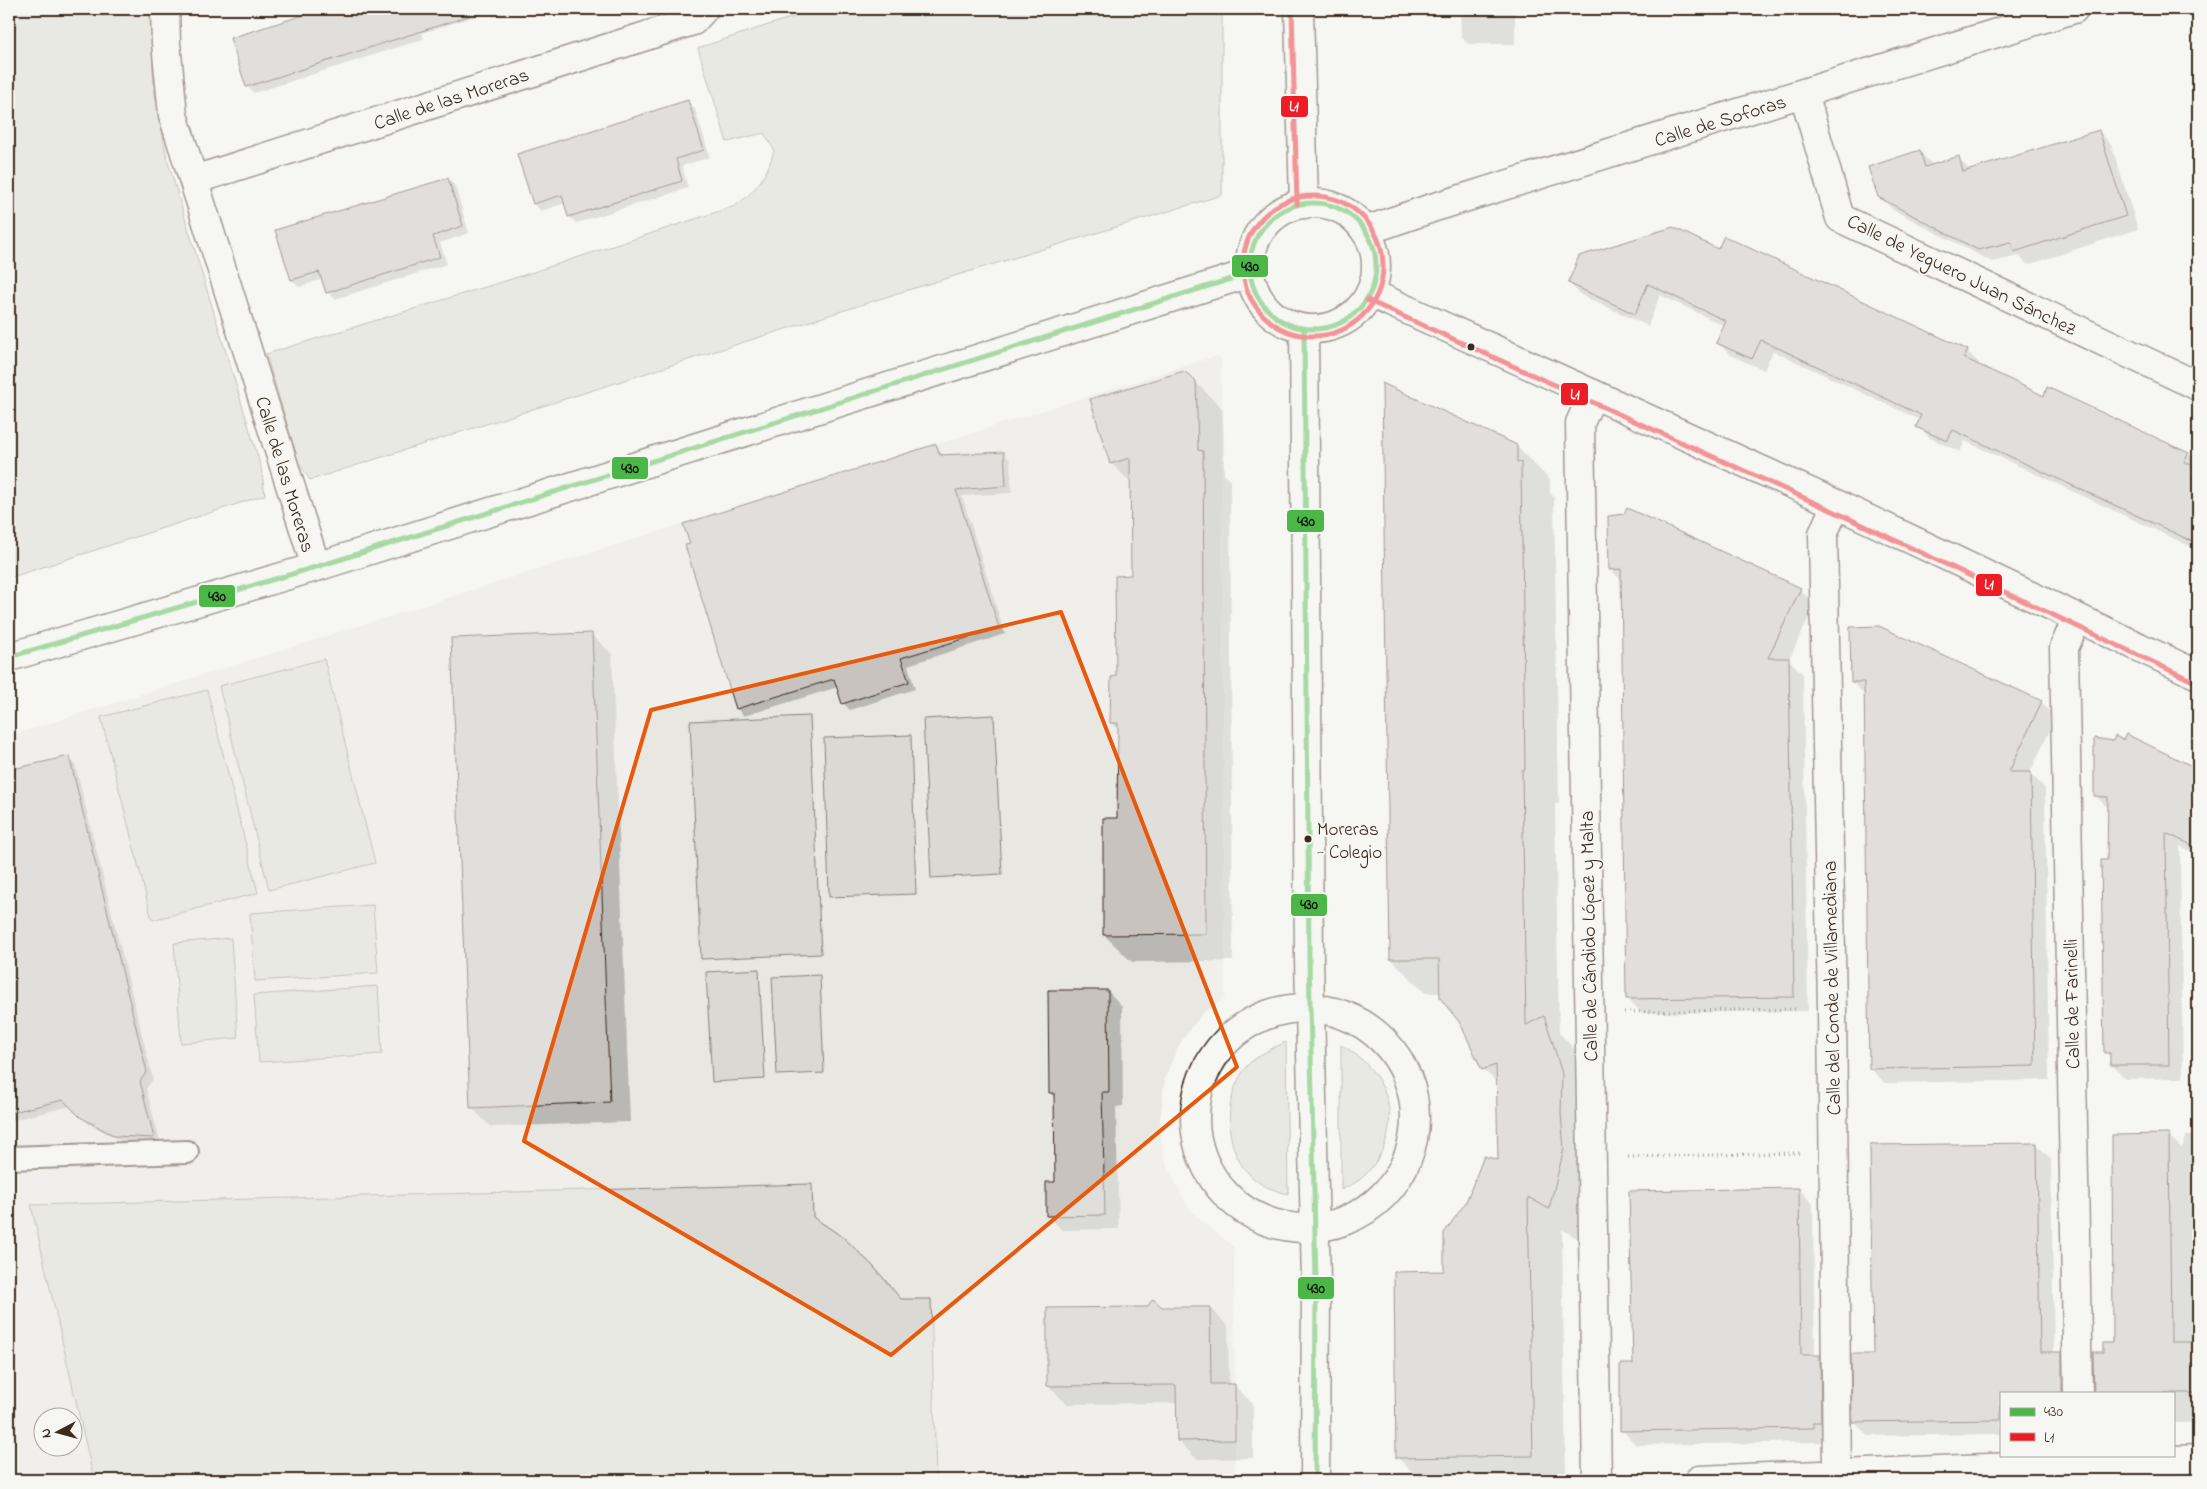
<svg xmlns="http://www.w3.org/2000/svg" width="2207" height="1489" font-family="'Indie Flower',sans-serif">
  <rect width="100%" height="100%" fill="#f6f6f2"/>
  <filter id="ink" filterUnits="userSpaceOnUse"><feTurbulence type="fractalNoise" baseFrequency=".02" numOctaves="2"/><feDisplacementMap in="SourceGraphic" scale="10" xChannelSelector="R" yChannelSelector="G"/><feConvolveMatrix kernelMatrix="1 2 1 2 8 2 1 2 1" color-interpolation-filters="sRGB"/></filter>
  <g filter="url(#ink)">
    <!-- built -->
    <path fill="#e8e7e2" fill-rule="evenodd" d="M 1216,356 L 1221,359 L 1225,999 L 1203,1013 L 1189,1030 L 1179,1045 L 1165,1077 L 1160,1120 L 1163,1151 L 1167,1165 L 1185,1202 L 1197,1217 L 1234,1247 L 1235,1480 L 9,1480 L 9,736 ZM 42,1416 L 72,1416 L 72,1446 L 42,1446 Z"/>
    <!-- green -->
    <g fill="#dad9d3" stroke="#8a8278">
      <polygon points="9,9 150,9 154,89 167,159 261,467 265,495 9,578"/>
      <path d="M 802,9 L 1222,9 L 1222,195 L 908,290 L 310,480 L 299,463 L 266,354 L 518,277 L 735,206 C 756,191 768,175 774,150 L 764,133 L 727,142 L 698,48 L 802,14 Z"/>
      <polygon points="324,659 375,863 269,890 219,686"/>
      <polygon points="207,690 258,893 152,920 101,717"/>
      <polygon points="994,715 1002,874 931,878 923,719"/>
      <polygon points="810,716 821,954 701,959 690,721"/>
      <polygon points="911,735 916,894 829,897 824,738"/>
      <polygon points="373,905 378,973 255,981 250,913"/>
      <polygon points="231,938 238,1038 181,1043 174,943"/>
      <polygon points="759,969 765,1079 712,1082 706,972"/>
      <polygon points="820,975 824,1073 777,1075 772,977"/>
      <polygon points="378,986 382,1054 259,1062 254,995"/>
      <path d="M 1286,1042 L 1288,1194 C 1277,1191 1266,1188 1257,1181 C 1222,1156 1222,1097 1247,1066 C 1257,1055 1273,1048 1286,1042 Z"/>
      <path d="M 1341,1045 C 1392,1073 1408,1131 1364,1176 C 1358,1182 1349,1186 1341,1190 Z"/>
      <polygon points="812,1184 813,1217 844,1238 873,1266 901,1299 931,1299 936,1480 94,1480 31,1205"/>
    </g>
    <!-- shadow -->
    <g fill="#0003">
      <polygon points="327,9 521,9 494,17 489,12 422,33 424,39 254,93 247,86 232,39"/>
      <polygon points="1460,9 1515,9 1515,44 1468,44 1461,37"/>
      <polygon points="688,102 695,109 710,157 682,166 688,188 576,223 569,216 566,203 541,211 534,204"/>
      <polygon points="2098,131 2111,144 2138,229 2028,265 2019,256 1992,262 1893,210 1879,196 1919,152 1933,165 1958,158 1971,171"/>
      <polygon points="448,179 455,186 469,233 440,243 447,264 335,299 327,292 323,279 299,287 292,280 277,231"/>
      <polygon points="1719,250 1967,351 1979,363 1978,366 2045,397 2048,389 2198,459 2198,550 1965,441 1960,452 1930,438 1918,426 1920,420 1773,351 1764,370 1730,355 1718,342 1725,326 1660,295 1648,326 1581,295 1569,283"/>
      <polygon points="1195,382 1223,409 1224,474 1230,480 1233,961 1132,962 1104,935 1118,819 1119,731 1111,723 1132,576 1132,484 1111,463"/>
      <polygon points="936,446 944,456 1003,453 1010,460 1012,493 962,496 1005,634 908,665 915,689 850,710 843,703 838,687 744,716 737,709 687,546"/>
      <polygon points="1516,446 1550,480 1550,493 1554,497 1559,804 1555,803 1559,1033 1577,1051 1583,1242 1562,1229 1566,1480 1420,1480 1397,1457 1445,1272 1499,1162 1498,1084 1483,1069 1461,1023 1441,993 1425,993 1391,959"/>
      <polygon points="1609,517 1800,590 1815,604 1789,660 1803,674 1808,1011 1642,1013 1628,999 1622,581 1610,569"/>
      <polygon points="1851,628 2041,702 2056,717 2030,773 2045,788 2049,1080 1885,1083 1870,1068 1865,695 1852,682"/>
      <polygon points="591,634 612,654 630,1122 491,1127 471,1107"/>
      <polygon points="2127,736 2198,769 2198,855 2180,846 2183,1078 2126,1079 2112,1065 2112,1058 2105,1052 2109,809 2096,796"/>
      <polygon points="68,757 75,764 153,1079 146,1089 161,1144 123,1142 89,1124 71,1106 9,1121 9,772"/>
      <polygon points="1108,991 1122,1006 1123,1106 1116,1107 1119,1229 1062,1230 1047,1215 1056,1183 1055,1098 1050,1093"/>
      <polygon points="2187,1135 2198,1135 2198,1423 2173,1423 2173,1393 2093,1393 2094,1353 2104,1353 2115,1344 2113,1136 2169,1136 2182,1148"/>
      <polygon points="2036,1144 2051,1159 2054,1354 2061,1353 2076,1368 2077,1393 2001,1393 2001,1434 1868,1436 1853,1421 1874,1355"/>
      <polygon points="1799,1189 1813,1204 1815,1356 1820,1356 1834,1371 1827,1442 1636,1445 1622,1430 1634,1365"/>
      <polygon points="1148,1308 1210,1308 1228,1326 1229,1385 1234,1385 1253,1404 1253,1458 1197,1459 1178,1441 1178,1403 1067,1404 1048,1386"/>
    </g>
    <!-- building -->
    <g fill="#c8c3be" stroke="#3b2a1e">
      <polygon points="323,9 468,9 469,16 246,87 230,38"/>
      <polygon points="688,100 704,150 676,159 682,181 568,217 562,195 533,204 517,154"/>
      <polygon points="2099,130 2126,216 2014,252 2011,242 1978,250 1878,197 1868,167 1920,150 1925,167 1959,156 1963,172"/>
      <polygon points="448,178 463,226 433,236 440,257 326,293 319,272 291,280 275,230"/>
      <polygon points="1673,227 1718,249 1724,236 1968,350 1964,358 2011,380 2044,396 2047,387 2189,453 2184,462 2197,467 2192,480 2198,483 2198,544 1953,430 1947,441 1916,427 1921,415 1761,340 1752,359 1716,343 1726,321 1648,284 1635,314 1568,283 1579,256"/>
      <polygon points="1184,371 1196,381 1198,450 1203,451 1206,934 1103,935 1103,818 1117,818 1118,723 1110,723 1111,677 1116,676 1115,576 1131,575 1130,458 1110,464 1090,399"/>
      <polygon points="1382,383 1517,445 1517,462 1521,462 1525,770 1522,770 1526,1025 1544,1016 1552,1040 1562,1074 1561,1114 1564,1149 1549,1209 1528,1197 1533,1456 1396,1458 1394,1272 1444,1271 1444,1233 1466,1202 1484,1156 1498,1160 1496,1065 1482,1070 1460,1023 1440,998 1439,959 1390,959"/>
      <polygon points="936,444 940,455 1004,452 1006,486 956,490 999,628 901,658 909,682 842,704 834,679 736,709 685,545 690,544 683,524"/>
      <polygon points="1627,508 1801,588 1768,658 1789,658 1794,997 1626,999 1621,569 1609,570 1608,516 1624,514"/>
      <polygon points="1879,626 2042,701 2009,772 2031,772 2035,1066 1869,1069 1864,682 1851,682 1850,627"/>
      <polygon points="592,633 610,1102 470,1108 451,638"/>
      <polygon points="2126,734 2198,769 2198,848 2166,833 2169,1065 2110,1065 2110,1053 2104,1053 2101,860 2107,860 2108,797 2094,796 2094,738 2113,741 2115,736 2123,740"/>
      <polygon points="69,756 147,1072 140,1081 154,1138 115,1136 80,1117 63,1100 9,1113 9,770"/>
      <polygon points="1048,990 1108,990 1109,1092 1102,1092 1105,1215 1046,1216 1046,1182 1055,1182 1054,1093 1049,1093"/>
      <polygon points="2169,1134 2171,1342 2198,1342 2198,1393 2094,1393 2093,1352 2103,1352 2103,1343 2113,1343 2112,1135"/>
      <polygon points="2037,1143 2040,1352 2062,1352 2062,1393 2001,1393 2001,1420 1852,1422 1851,1354 1873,1354 1870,1145"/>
      <polygon points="1799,1188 1801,1355 1820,1355 1821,1422 1813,1422 1813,1428 1620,1431 1620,1364 1633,1364 1629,1191"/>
      <polygon points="1153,1299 1162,1307 1210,1307 1211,1384 1235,1384 1235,1440 1177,1441 1176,1385 1047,1386 1047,1308 1147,1307"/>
    </g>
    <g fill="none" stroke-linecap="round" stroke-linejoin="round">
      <!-- lane casing -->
      <g stroke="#3b2a1e" stroke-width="26">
        <polyline id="lane" points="9,1158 187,1152"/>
      </g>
      <!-- street casing -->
      <g stroke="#3b2a1e" stroke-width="31">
        <g id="street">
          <polyline points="165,9 166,43 173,115 316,567"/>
          <polyline points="1299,9 1304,204"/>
          <polyline points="1804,94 1840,218 2198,386"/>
          <polyline points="194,180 693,21 704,9"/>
          <circle cx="1313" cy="266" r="63"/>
          <polyline points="1365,231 1432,208 2074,9"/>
          <polyline points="1370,293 1836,504 2198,675"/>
          <polyline points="1304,329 1309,958 1316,1284 1315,1480"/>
          <polyline points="1593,394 1580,423 1597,1480"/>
          <polyline points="1836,504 1823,534 1832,1009 1837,1475"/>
          <polyline points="2077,618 2064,648 2078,1393"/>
          <polyline points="9,657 316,567 1250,273"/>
          <circle cx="1305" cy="1118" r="110"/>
          <polyline points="1699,1480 2198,1459"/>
        </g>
      </g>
      <!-- path -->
      <g stroke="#3b2a1e" stroke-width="3" stroke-dasharray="1 4" stroke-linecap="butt">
        <polyline points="1624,1012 1798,1009"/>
        <polyline points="1628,1157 1799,1153"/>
      </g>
      <!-- lane -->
      <use href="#lane" stroke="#f6f6f2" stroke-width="22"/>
      <!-- street -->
      <use href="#street" stroke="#f6f6f2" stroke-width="28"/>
      <!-- bus-1 casing -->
      <g stroke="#f6f6f2" stroke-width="9">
        <g id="bus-1">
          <circle cx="1313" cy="266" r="63"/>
          <polyline points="1304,329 1309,958 1316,1284 1315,1480"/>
          <polyline points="9,657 316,567 1250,273"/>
        </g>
      </g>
      <!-- bus-2 casing -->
      <g stroke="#f6f6f2" stroke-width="9">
        <g id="bus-2">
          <polyline points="1292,9 1297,204"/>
          <circle cx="1313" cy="266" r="70"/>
          <polyline points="1367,300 1833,511 2195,682"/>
        </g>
      </g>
      <!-- bus-1 -->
      <use href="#bus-1" stroke="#4ab747" stroke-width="5"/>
      <!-- bus-2 -->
      <use href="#bus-2" stroke="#ee1c25" stroke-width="5"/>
    </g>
  </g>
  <!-- marked area -->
  <path d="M0 0H2207V1489H0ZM 1061,612 L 1237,1067 L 891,1355 L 524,1141 L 651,710 Z" fill="#f6f6f2" fill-opacity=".55" fill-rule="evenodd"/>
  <path fill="none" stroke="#e8590c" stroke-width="4" stroke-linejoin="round" d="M 1061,612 L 1237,1067 L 891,1355 L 524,1141 L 651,710 Z"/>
  <!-- markers -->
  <g fill="#3b2a1e" stroke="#f6f6f2" stroke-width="2">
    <circle cx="1471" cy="347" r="4.5"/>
    <circle cx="1308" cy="839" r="4.5"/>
  </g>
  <g text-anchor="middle" stroke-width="4" stroke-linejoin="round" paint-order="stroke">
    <!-- bus labels -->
    <g font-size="19" fill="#3b2a1e" stroke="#f6f6f2" text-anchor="start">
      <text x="1317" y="835">Moreras<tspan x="1317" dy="23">- Colegio</tspan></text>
    </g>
    <!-- street labels -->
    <g font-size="20" fill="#3b2a1e" stroke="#f6f6f2">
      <text transform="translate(451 98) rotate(-18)" y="7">Calle de las Moreras</text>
      <text transform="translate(1720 120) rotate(-17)" y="7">Calle de Soforas</text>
      <text transform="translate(1962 274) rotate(26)" y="7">Calle de Yeguero Juan Sánchez</text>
      <text transform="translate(286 474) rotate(73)" y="7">Calle de las Moreras</text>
      <text transform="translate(1588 936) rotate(-91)" y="7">Calle de Cándido López y Malta</text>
      <text transform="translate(1831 988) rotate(-91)" y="7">Calle del Conde de Villamediana</text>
      <text transform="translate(2071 1004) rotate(-91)" y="7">Calle de Farinelli</text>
    </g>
  </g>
  <g stroke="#f6f6f2" stroke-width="2">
    <rect x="1280" y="95" width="29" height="23" rx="5" fill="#ee1c25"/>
    <rect x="1231" y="254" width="38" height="24" rx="5" fill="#4ab747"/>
    <rect x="1560" y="382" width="29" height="24" rx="5" fill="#ee1c25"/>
    <rect x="611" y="456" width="38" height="24" rx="5" fill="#4ab747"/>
    <rect x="1286" y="509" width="39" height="24" rx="5" fill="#4ab747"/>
    <rect x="1975" y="573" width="28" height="24" rx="5" fill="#ee1c25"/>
    <rect x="198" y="584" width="38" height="24" rx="5" fill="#4ab747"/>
    <rect x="1290" y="893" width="38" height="24" rx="5" fill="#4ab747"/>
    <rect x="1297" y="1276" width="38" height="24" rx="5" fill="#4ab747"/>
  </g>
  <g font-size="14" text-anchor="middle" font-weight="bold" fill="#fff">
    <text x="1294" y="111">L1</text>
    <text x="1575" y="399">L1</text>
    <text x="1989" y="589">L1</text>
  </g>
  <g font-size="14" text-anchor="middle" font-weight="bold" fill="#111">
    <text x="1250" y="271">430</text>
    <text x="630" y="473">430</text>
    <text x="1306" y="526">430</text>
    <text x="217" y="601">430</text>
    <text x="1309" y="909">430</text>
    <text x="1316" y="1293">430</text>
  </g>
  <!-- margin -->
  <rect width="2207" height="1489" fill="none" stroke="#f6f6f2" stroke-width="30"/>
  <rect x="15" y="15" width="2177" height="1459" fill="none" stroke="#3b2a1e" stroke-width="2" filter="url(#ink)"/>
  <!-- legend -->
  <rect x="2000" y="1392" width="175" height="65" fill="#f6f6f2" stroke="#aba49d"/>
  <rect x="2010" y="1408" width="25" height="8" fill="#4ab747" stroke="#aba49d"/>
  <text x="2044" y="1416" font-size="15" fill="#3b2a1e">430</text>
  <rect x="2010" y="1433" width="25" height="8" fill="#ee1c25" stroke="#aba49d"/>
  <text x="2044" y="1442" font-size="15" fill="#3b2a1e">L1</text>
  <!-- north arrow -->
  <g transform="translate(58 1432) rotate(264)"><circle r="24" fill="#f6f6f2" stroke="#aba49d"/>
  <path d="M0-4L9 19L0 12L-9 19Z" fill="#3b2a1e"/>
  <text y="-8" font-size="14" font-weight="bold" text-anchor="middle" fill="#3b2a1e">N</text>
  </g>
</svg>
